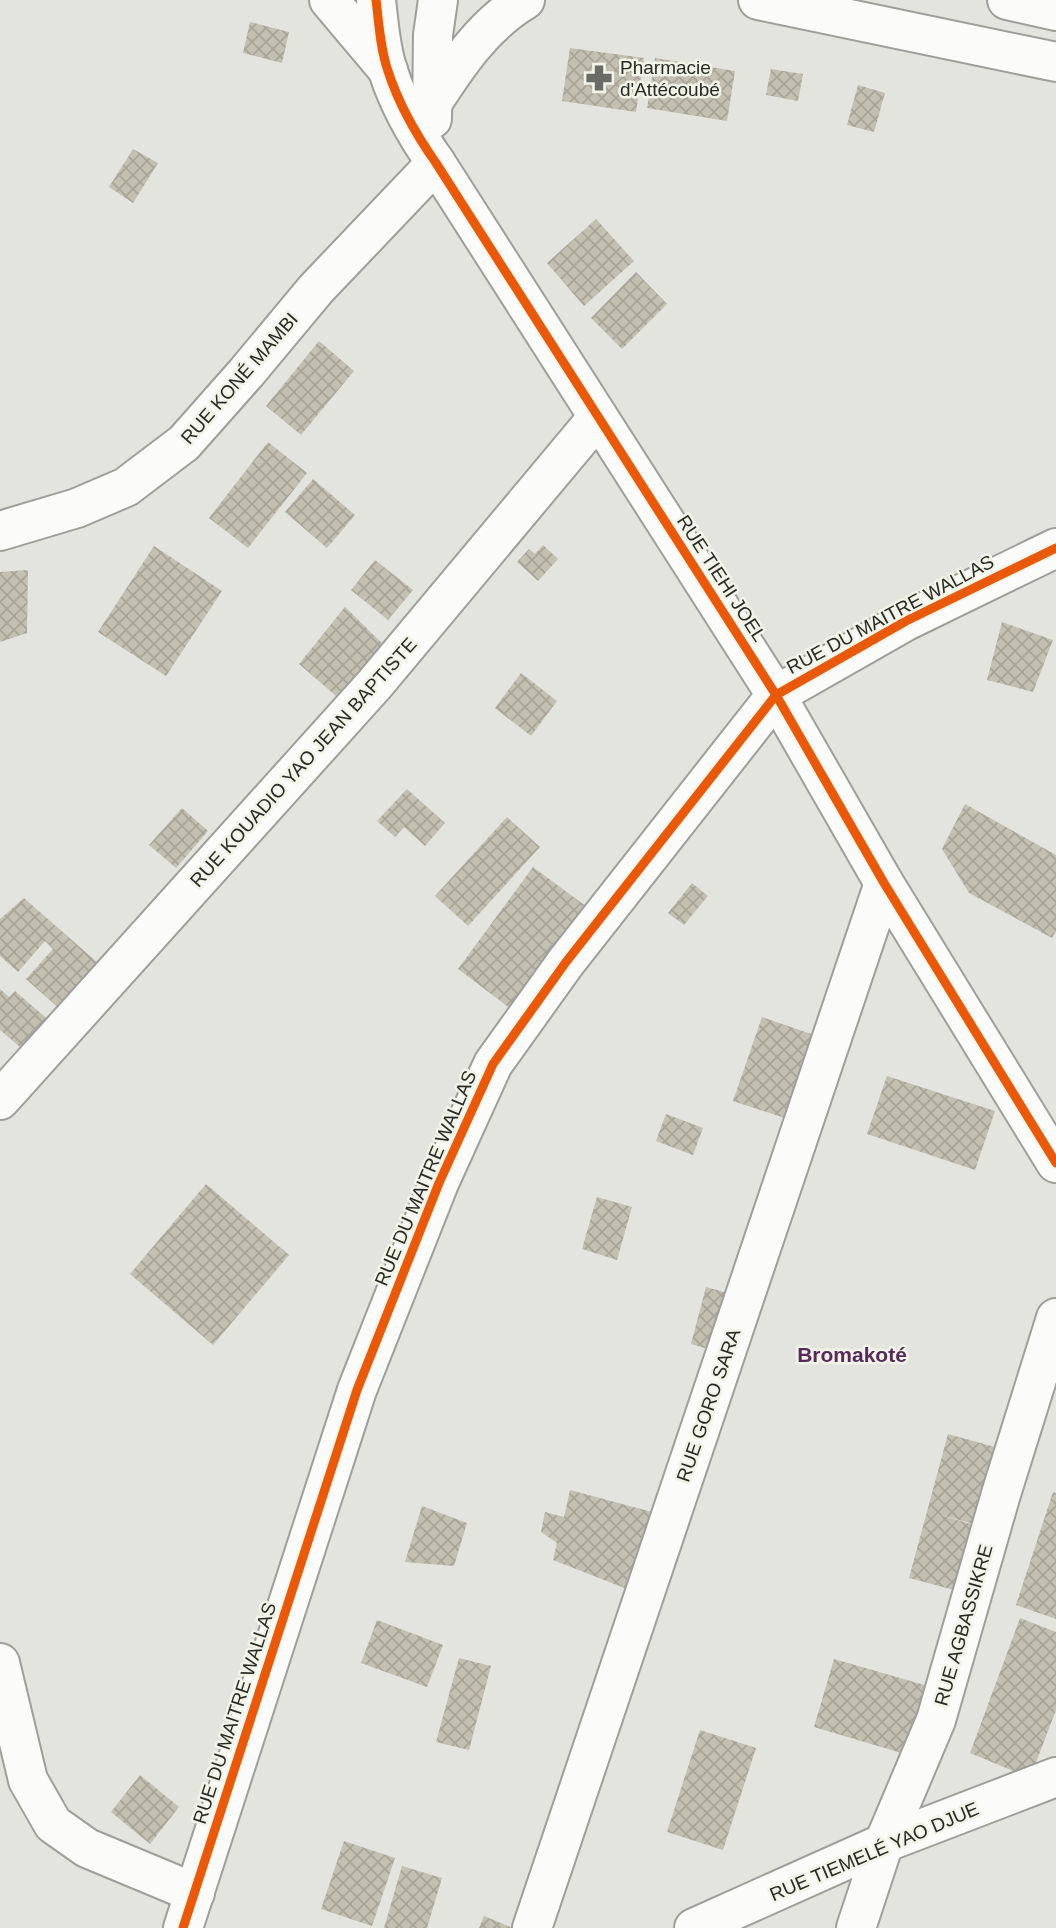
<svg xmlns="http://www.w3.org/2000/svg" width="1056" height="1928" font-family="Helvetica,sans-serif">
  <defs>
    <pattern id="building-cross-hatch" width="8" height="8" patternUnits="userSpaceOnUse" patternTransform="scale(1.75)"><rect width="8" height="8" fill="#c3bfb1"/><path d="M0 0l8 8M0 8l8-8" fill="none" stroke="#a8a498"/></pattern>
  </defs>
  <rect width="100%" height="100%" fill="#e3e4dd"/>
  <!-- building -->
  <g fill="url(#building-cross-hatch)">
    <polygon points="250,22 289,32 282,63 243,53"/>
    <polygon points="570,48 644,58 636,112 562,101"/>
    <polygon points="655,58 735,71 727,121 647,108"/>
    <polygon points="771,69 803,74 798,101 766,95"/>
    <polygon points="858,85 885,93 874,132 847,125"/>
    <polygon points="133,149 158,163 133,203 109,187"/>
    <polygon points="596,219 634,261 584,306 547,263"/>
    <polygon points="636,272 667,304 622,349 591,318"/>
    <polygon points="319,341 354,371 301,435 266,406"/>
    <polygon points="268,442 307,473 248,548 209,518"/>
    <polygon points="313,479 355,515 327,548 285,512"/>
    <polygon points="543,545 558,559 538,581 517,562 529,549 535,554"/>
    <polygon points="154,546 222,591 166,676 98,632"/>
    <polygon points="375,560 413,590 388,620 351,590"/>
    <polygon points="28,570 27,633 0,642 0,572"/>
    <polygon points="345,607 386,647 343,702 299,664"/>
    <polygon points="1002,622 1053,640 1033,692 987,680"/>
    <polygon points="521,673 557,701 531,736 495,708"/>
    <polygon points="407,789 445,823 425,846 404,827 395,837 377,821"/>
    <polygon points="965,804 1056,855 1056,931 1052,938 969,893 942,849"/>
    <polygon points="182,808 208,831 176,868 149,845"/>
    <polygon points="507,817 540,847 468,926 435,896"/>
    <polygon points="533,867 587,907 511,1009 458,969"/>
    <polygon points="692,883 708,896 684,925 668,913"/>
    <polygon points="24,898 106,970 64,1013 26,979 53,949 45,941 18,972 0,956 0,919"/>
    <polygon points="0,989 9,997 15,991 52,1023 26,1052 0,1030"/>
    <polygon points="762,1017 817,1036 788,1119 733,1101"/>
    <polygon points="887,1076 995,1111 975,1170 867,1134"/>
    <polygon points="666,1114 703,1128 693,1155 656,1141"/>
    <polygon points="206,1184 289,1255 213,1345 130,1274"/>
    <polygon points="597,1197 632,1207 617,1260 582,1249"/>
    <polygon points="706,1287 731,1294 715,1351 691,1344"/>
    <polygon points="948,1434 995,1447 974,1524 933,1513 974,1525 954,1590 909,1578"/>
    <polygon points="570,1490 652,1512 627,1589 553,1560 557,1543 541,1532 545,1512 564,1517"/>
    <polygon points="1053,1492 1056,1493 1056,1619 1016,1605"/>
    <polygon points="422,1506 467,1523 454,1566 405,1562"/>
    <polygon points="1020,1618 1056,1632 1056,1710 1030,1778 970,1753"/>
    <polygon points="377,1620 443,1645 427,1687 361,1663"/>
    <polygon points="459,1658 491,1666 469,1750 436,1742"/>
    <polygon points="834,1659 935,1688 915,1757 814,1727"/>
    <polygon points="700,1730 756,1748 723,1850 667,1832"/>
    <polygon points="140,1775 179,1807 150,1844 111,1812"/>
    <polygon points="344,1841 395,1858 372,1926 321,1909"/>
    <polygon points="402,1866 442,1878 427,1928 384,1928"/>
    <polygon points="484,1916 513,1928 479,1928"/>
  </g>
  <g fill="none" stroke-linecap="round" stroke-linejoin="round">
    <!-- minor casing -->
    <g stroke="#9e9f9a" stroke-width="42">
      <g id="minor">
        <path d="M 376,0 C 379,23 380,48 388,71 C 398,102 417,136 436,163 L 776,695 L 884,883 L 1056,1163"/>
        <polyline points="432,119 433,35 438,0"/>
        <polyline points="0,531 77,508 126,487 184,443 246,373 316,289 436,163"/>
        <polyline points="0,1100 374,685 598,417"/>
        <polyline points="0,1663 28,1780 53,1824 87,1848 195,1893"/>
        <polyline points="183,1928 357,1390 439,1183 493,1064 566,962 776,695 906,621 1056,548"/>
        <polyline points="532,1928 884,883"/>
        <polyline points="694,1928 884,1843 1056,1777"/>
        <polyline points="856,1928 884,1843 936,1720 1001,1494 1056,1318"/>
      </g>
    </g>
    <!-- secondary casing -->
    <g stroke="#9e9f9a" stroke-width="42">
      <g id="secondary">
        <polyline points="329,0 388,70"/>
        <polyline points="758,0 1056,62"/>
        <polyline points="1007,0 1056,11"/>
        <path d="M 431,105 C 457,65 483,25 525,0"/>
      </g>
    </g>
    <!-- minor -->
    <use href="#minor" stroke="#fbfbfa" stroke-width="38"/>
    <!-- secondary -->
    <use href="#secondary" stroke="#fbfbfa" stroke-width="38"/>
    <!-- cycleway casing -->
    <g stroke="#f1f4e7" stroke-width="13">
      <g id="cycleway">
        <path d="M 376,0 C 379,23 380,48 388,71 C 398,102 417,136 436,163 L 776,695 L 884,883 L 1056,1163"/>
        <polyline points="183,1928 357,1390 439,1183 493,1064 566,962 776,695 906,621 1056,548"/>
      </g>
    </g>
    <!-- cycleway -->
    <use href="#cycleway" stroke="#e8590c" stroke-width="9"/>
  </g>
  <!-- icons -->
  <defs>
    <g id="pharmacy-bare" transform="scale(2.1)"><path d="M-2-6h4v4h4v4h-4v4h-4v-4h-4v-4h4Z" fill="#6a6b65" stroke="#f1f4e7" stroke-width="2.5" paint-order="stroke"/></g>
  </defs>
  <g fill-rule="evenodd">
    <use href="#pharmacy-bare" x="599" y="78"/>
  </g>
  <g text-anchor="middle" stroke-width="5" stroke-linejoin="round" paint-order="stroke">
    <!-- poi labels -->
    <g font-size="19" fill="#292a25" stroke="#f1f4e7" text-anchor="start">
      <text x="620" y="74">Pharmacie<tspan x="620" dy="22">d'Attécoubé</tspan></text>
    </g>
    <!-- street labels -->
    <g font-size="19" fill="#292a25" stroke="#f1f4e7">
      <text transform="translate(239 378) rotate(-49)" y="7">RUE KONÉ MAMBI</text>
      <text transform="translate(722 578) rotate(57)" y="7">RUE TIEHI JOEL</text>
      <text transform="translate(890 614) rotate(-28)" y="7">RUE DU MAITRE WALLAS</text>
      <text transform="translate(303 762) rotate(-48)" y="7">RUE KOUADIO YAO JEAN BAPTISTE</text>
      <text transform="translate(425 1178) rotate(-67)" y="7">RUE DU MAITRE WALLAS</text>
      <text transform="translate(708 1405) rotate(-71)" y="7">RUE GORO SARA</text>
      <text transform="translate(963 1625) rotate(-74)" y="7">RUE AGBASSIKRE</text>
      <text transform="translate(234 1713) rotate(-72)" y="7">RUE DU MAITRE WALLAS</text>
      <text transform="translate(874 1851) rotate(-23)" y="7">RUE TIEMELÉ YAO DJUE</text>
    </g>
    <!-- neighbourhood labels -->
    <g font-size="21" font-weight="bold" fill="#58295c" stroke="#f1f4e7">
      <text x="852" y="1362">Bromakoté</text>
    </g>
  </g>
</svg>
